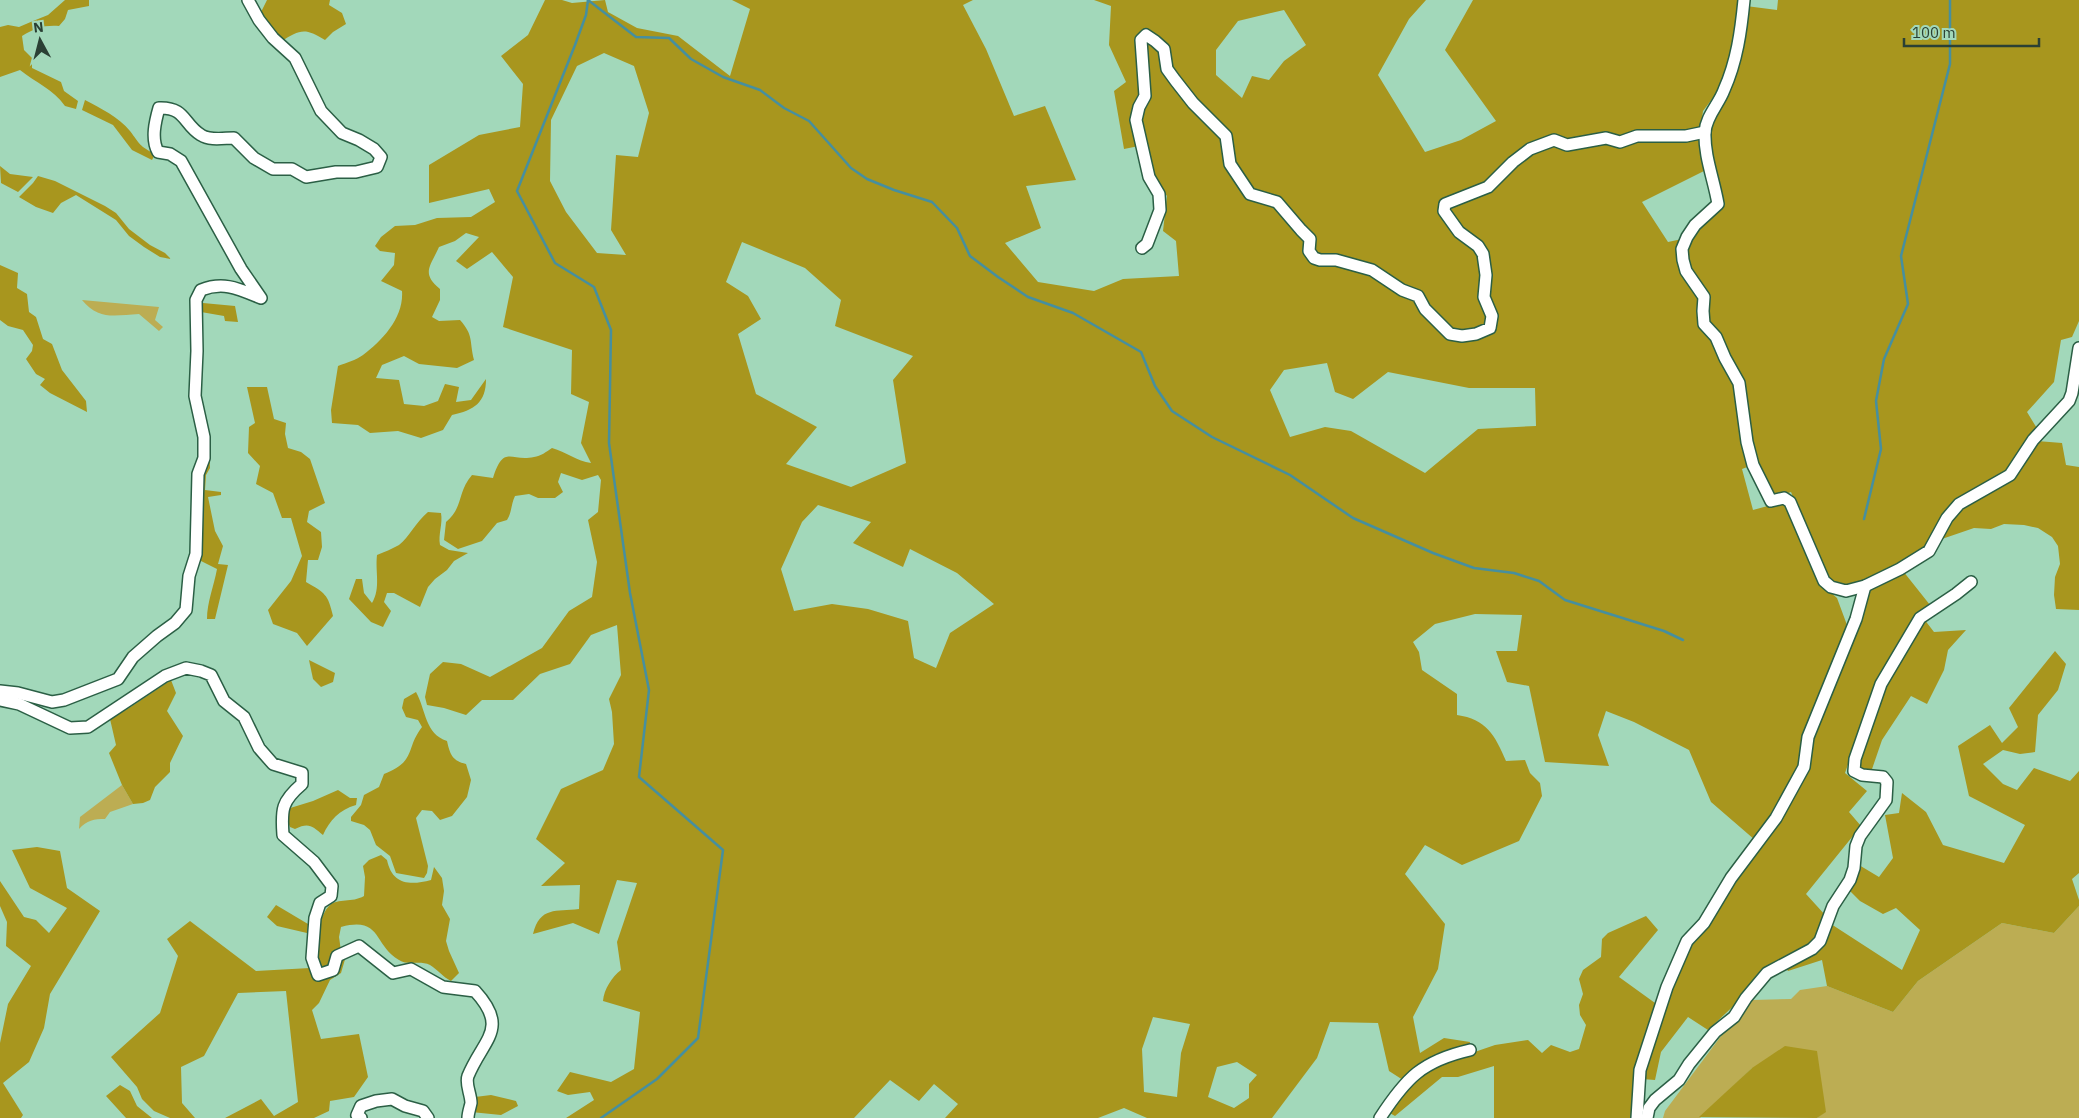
<svg xmlns="http://www.w3.org/2000/svg" width="2079" height="1118" font-family="'IBM Plex Sans',sans-serif">
  <rect width="100%" height="100%" fill="#a2d8ba"/>
  <!-- green -->
  <g fill="#bcad53">
    <path d="M 82,300 L 159,307 L 155,320 L 163,327 L 159,331 L 139,314 C 116,315 99,321 82,300 Z"/>
    <path d="M 122,785 L 133,804 L 110,812 L 105,819 C 94,819 87,820 79,829 L 80,817 Z"/>
    <polygon points="2079,906 2079,1118 1817,1118 1826,1111 1752,1068 1700,1118 1663,1118 1665,1111 1727,1028 1752,1000 1791,999 1800,990 1827,986 1893,1012 1918,981 2002,923 2054,933"/>
  </g>
  <!-- forest -->
  <g fill="#a8961e" fill-rule="evenodd">
    <path d="M 65,0 L 89,0 L 89,6 L 68,10 L 65,19 L 59,26 C 44,25 35,28 22,36 L 24,50 L 32,58 L 32,68 L 61,82 L 64,91 L 78,101 L 76,109 L 65,106 C 53,89 36,83 20,70 L 0,77 L 0,27 L 8,25 L 19,27 L 33,21 L 48,15 Z"/>
    <path d="M 267,0 L 330,0 L 329,5 L 342,13 L 346,24 L 333,32 L 325,40 C 304,27 300,30 280,42 L 272,33 L 261,12 Z"/>
    <path d="M 545,0 L 562,0 L 572,3 L 605,0 L 608,12 L 637,28 L 678,36 L 730,76 L 750,9 L 732,0 L 973,0 L 963,5 L 986,49 L 1014,116 L 1045,106 L 1076,180 L 1026,186 L 1041,228 L 1005,243 L 1038,282 L 1094,291 L 1123,279 L 1179,276 L 1176,241 L 1163,231 L 1167,196 L 1155,180 L 1139,120 L 1146,38 L 1162,50 L 1165,71 L 1225,138 L 1249,197 L 1276,205 L 1307,241 L 1306,252 C 1343,266 1385,273 1417,299 C 1429,309 1440,325 1451,337 L 1493,329 L 1486,296 L 1485,251 L 1459,229 L 1448,207 L 1546,145 L 1702,135 L 1708,169 L 1642,202 L 1668,242 L 1682,239 L 1679,252 L 1702,297 L 1714,340 L 1737,383 L 1750,466 L 1742,469 L 1753,510 L 1775,504 L 1786,503 L 1821,584 L 1837,598 L 1847,625 L 1806,736 L 1799,767 L 1791,788 L 1755,840 L 1711,802 L 1689,750 L 1634,722 L 1606,711 L 1598,735 L 1609,766 L 1545,762 L 1529,686 L 1507,682 L 1496,651 L 1517,651 L 1522,615 L 1475,614 L 1435,624 L 1413,642 L 1419,652 L 1422,670 L 1457,694 L 1457,715 C 1486,719 1495,735 1506,761 L 1525,760 L 1530,773 L 1540,783 L 1542,796 L 1519,841 L 1462,865 L 1425,845 L 1405,874 L 1445,924 L 1438,969 L 1413,1017 L 1420,1053 L 1444,1038 L 1470,1042 L 1469,1047 L 1403,1080 L 1389,1071 L 1378,1023 L 1330,1022 L 1317,1058 L 1272,1118 L 1147,1118 L 1124,1108 L 1098,1118 L 945,1118 L 958,1104 L 934,1084 L 919,1101 L 890,1080 L 854,1118 L 566,1118 L 594,1100 L 590,1092 L 568,1095 L 557,1091 L 570,1072 L 611,1082 L 634,1069 L 640,1012 L 603,1001 C 604,989 612,977 621,970 L 617,942 L 637,883 L 617,880 L 599,934 L 573,923 L 533,934 C 540,906 556,912 579,909 L 580,885 L 541,886 L 565,863 L 536,839 L 561,789 L 603,770 L 614,744 L 612,712 L 609,699 L 621,675 L 617,625 L 591,635 L 570,664 L 540,674 L 513,700 L 482,700 L 466,715 L 444,708 L 427,705 L 425,697 L 430,674 L 443,662 L 461,664 L 490,677 L 542,648 L 569,611 L 592,597 L 597,562 L 588,520 L 598,512 L 601,480 L 598,475 L 582,480 L 561,473 L 558,482 L 563,492 L 555,498 L 538,498 L 529,494 L 515,496 C 511,504 512,512 507,520 L 497,523 L 482,541 L 458,549 L 444,540 L 446,522 C 464,507 457,492 472,475 L 493,478 C 504,444 510,462 534,457 C 541,456 546,452 552,448 C 566,452 577,461 591,463 L 581,443 L 589,402 L 571,394 L 572,350 L 503,327 L 513,277 L 492,252 L 467,269 L 456,261 L 479,237 L 466,233 L 455,241 L 439,247 C 430,267 421,273 440,289 L 440,300 L 432,317 L 439,321 L 460,320 C 474,336 469,340 474,360 L 457,368 L 419,364 L 404,356 L 382,365 L 376,378 L 399,380 L 404,404 L 424,406 L 438,401 L 445,384 L 459,387 L 456,402 L 471,400 L 486,379 C 486,403 474,410 452,415 L 443,430 L 421,438 L 398,431 L 370,433 L 358,425 L 332,423 L 331,410 L 338,366 C 346,363 356,360 363,355 C 383,340 404,317 402,291 L 381,281 L 394,265 L 395,253 L 380,251 L 375,246 L 381,237 L 395,226 L 415,225 L 437,218 L 471,217 L 495,202 L 489,189 L 429,203 L 429,165 L 479,135 L 520,127 L 523,84 L 501,56 L 528,35 ZM 604,53 L 634,66 L 649,113 L 638,157 L 616,155 L 611,230 L 626,255 L 597,253 L 566,212 L 550,181 L 551,120 L 577,66 ZM 742,242 L 805,268 L 841,300 L 835,326 L 913,356 L 893,380 L 906,463 L 851,487 L 786,464 L 817,427 L 756,394 L 738,334 L 761,319 L 748,296 L 726,282 ZM 1327,363 L 1335,392 L 1353,399 L 1388,372 L 1469,388 L 1535,388 L 1536,426 L 1478,429 L 1425,473 L 1351,431 L 1325,427 L 1290,437 L 1270,390 L 1284,370 ZM 818,505 L 871,522 L 853,543 L 903,567 L 910,549 L 957,573 L 994,604 L 950,633 L 936,668 L 914,658 L 908,621 L 868,609 L 832,604 L 794,611 L 781,569 L 802,522 ZM 1153,1017 L 1190,1024 L 1181,1053 L 1177,1097 L 1144,1092 L 1142,1049 ZM 1237,1062 L 1257,1075 L 1249,1084 L 1249,1098 L 1234,1108 L 1208,1097 L 1217,1067 Z"/>
    <path d="M 1094,0 L 1426,0 L 1409,19 L 1378,75 L 1425,152 L 1461,140 L 1496,121 L 1445,50 L 1473,0 L 1739,0 L 1733,45 L 1722,86 L 1703,111 L 1701,126 L 1686,132 L 1618,139 L 1568,142 L 1556,136 L 1486,182 L 1440,204 L 1478,251 L 1487,309 L 1487,324 C 1480,327 1470,333 1461,332 C 1446,330 1428,304 1419,292 L 1320,257 L 1313,250 L 1315,235 L 1252,191 L 1235,163 L 1228,135 L 1176,78 L 1166,46 L 1144,32 L 1138,61 L 1138,95 L 1134,107 L 1139,146 L 1124,149 L 1114,91 L 1126,82 L 1109,45 L 1111,6 ZM 1284,10 L 1306,45 L 1284,61 L 1269,80 L 1252,76 L 1242,98 L 1216,75 L 1216,50 L 1238,21 Z"/>
    <polygon points="1778,0 2079,0 2079,321 2072,337 2061,340 2054,382 2027,412 2038,430 2009,472 1976,491 1927,550 1863,583 1845,587 1832,584 1827,579 1791,492 1774,498 1755,462 1743,382 1720,334 1706,321 1689,269 1686,248 1690,237 1721,205 1707,130 1727,92 1746,6 1777,10"/>
    <path d="M 85,100 C 100,108 119,117 130,131 C 140,144 139,146 155,154 L 152,160 L 132,150 L 113,125 L 82,110 Z"/>
    <polygon points="0,166 10,174 33,177 18,192 1,183"/>
    <polygon points="38,176 55,181 105,206 116,213 129,229 150,245 165,253 171,259 160,257 144,247 129,236 116,220 76,195 61,203 53,213 36,207 19,197 33,183"/>
    <polygon points="0,265 18,273 17,288 27,294 29,312 36,317 43,339 52,344 62,370 86,401 87,412 50,393 40,385 45,379 36,374 26,359 32,351 33,345 23,330 8,326 0,320"/>
    <polygon points="203,303 235,306 238,322 225,321 224,316 201,312"/>
    <path d="M 247,387 L 267,387 L 274,419 L 286,423 L 285,434 L 288,448 L 301,452 L 310,459 L 325,503 L 309,511 L 307,522 L 321,532 L 322,547 L 318,560 L 308,560 L 306,582 C 325,593 328,594 333,616 L 307,646 L 297,633 L 273,624 L 268,610 L 291,581 L 302,556 L 291,518 L 282,518 L 273,493 L 256,484 L 260,466 L 248,453 L 249,427 L 255,423 Z"/>
    <path d="M 209,439 L 210,468 L 206,475 L 205,490 L 221,492 L 221,495 L 208,497 L 215,531 L 223,546 L 218,564 L 228,565 L 215,619 L 207,619 C 207,602 214,586 217,569 L 199,560 C 205,534 197,505 200,478 C 202,465 206,452 209,439 Z"/>
    <polygon points="2037,441 2062,443 2066,465 2079,467 2079,610 2056,609 2054,595 2055,577 2060,564 2058,546 2052,537 2038,528 2024,525 2004,524 1991,529 1974,528 1939,540 1950,519 1962,505 1995,489"/>
    <path d="M 428,512 L 441,513 C 443,524 438,534 440,545 L 449,550 L 468,553 L 454,561 L 447,570 L 435,579 L 428,587 L 420,607 L 394,593 L 387,593 L 384,602 L 391,611 L 383,627 L 371,622 L 349,599 L 356,579 L 362,579 L 364,593 L 372,603 C 381,588 375,572 377,555 C 384,552 392,549 399,545 C 409,537 416,522 428,512 Z"/>
    <polygon points="1903,571 1930,605 1876,684 1845,773 1867,791 1849,812 1861,826 1806,894 1826,916 1816,938 1806,948 1770,964 1762,973 1743,997 1708,1030 1688,1017 1661,1052 1655,1080 1642,1079 1643,1069 1688,941 1728,894 1780,818 1869,587"/>
    <polygon points="1924,619 1934,632 1966,630 1948,650 1944,670 1927,704 1911,696 1882,740 1871,772 1863,773 1858,767 1882,685"/>
    <polygon points="2055,651 2066,664 2058,690 2038,715 2035,752 2020,754 2003,750 1983,764 2003,784 2017,790 2034,768 2070,781 2079,771 2079,873 2072,879 2079,900 2079,906 2054,933 2002,923 1918,981 1893,1012 1827,986 1822,960 1788,971 1785,967 1831,924 1902,970 1920,930 1896,908 1883,914 1860,901 1849,890 1859,865 1879,877 1893,858 1885,815 1899,813 1902,793 1926,812 1943,845 2004,863 2025,825 1969,796 1958,746 1990,725 2002,743 2018,727 2009,708"/>
    <polygon points="309,660 335,673 333,682 321,687 313,679"/>
    <polygon points="171,680 176,693 167,711 183,736 170,763 170,772 155,787 150,800 143,803 133,804 122,785 109,753 116,745 110,719 129,708"/>
    <path d="M 416,692 C 426,710 425,734 447,741 C 450,755 453,761 466,764 L 471,780 L 467,797 L 452,816 L 440,820 L 432,811 L 422,810 L 416,818 L 428,866 L 427,873 L 424,878 L 396,873 L 390,856 L 376,845 L 370,830 L 364,825 L 351,821 L 351,817 L 361,805 L 364,795 L 379,787 L 384,774 C 417,761 405,749 422,727 L 418,720 L 406,717 L 402,708 L 404,699 Z"/>
    <path d="M 338,790 L 350,798 L 357,798 L 356,805 C 339,810 330,820 323,835 C 312,826 309,822 295,829 L 290,827 L 286,817 L 287,809 L 313,801 Z"/>
    <polygon points="37,847 60,851 67,888 100,911 50,994 44,1028 29,1062 3,1083 23,1115 21,1118 0,1118 0,1043 8,1004 31,966 6,946 7,922 0,906 0,881 24,917 36,920 49,933 67,908 30,888 12,850"/>
    <path d="M 381,855 L 387,860 C 392,884 409,886 431,880 L 434,867 L 442,878 L 444,891 L 442,905 L 450,919 L 446,941 L 449,951 L 459,973 L 451,981 C 443,977 437,969 430,965 C 420,960 408,966 399,960 C 373,945 382,916 341,927 L 339,937 L 341,951 L 331,968 L 319,969 C 318,965 315,961 314,958 C 312,947 321,912 330,905 C 338,898 352,903 364,896 L 365,877 L 363,866 L 369,860 Z"/>
    <polygon points="276,905 308,924 307,933 277,926 267,917"/>
    <polygon points="1646,916 1658,930 1619,977 1655,1003 1636,1070 1632,1118 1494,1118 1494,1066 1458,1077 1442,1077 1395,1116 1388,1112 1398,1098 1428,1068 1495,1045 1528,1040 1542,1053 1551,1045 1570,1052 1579,1049 1586,1025 1580,1015 1579,1005 1583,994 1579,979 1583,970 1601,957 1602,939 1608,933"/>
    <polygon points="190,921 256,971 310,968 317,978 340,958 346,956 341,973 330,980 319,1003 312,1010 321,1039 359,1034 368,1077 354,1097 330,1101 329,1111 314,1118 225,1118 261,1099 274,1116 298,1102 286,991 238,993 204,1056 181,1067 182,1103 195,1118 170,1118 154,1111 142,1099 137,1087 111,1057 160,1013 178,956 167,939"/>
    <polygon points="1785,1046 1817,1051 1826,1112 1817,1118 1699,1117 1752,1068"/>
    <polygon points="120,1085 130,1091 137,1106 152,1118 126,1118 106,1096"/>
    <polygon points="491,1095 516,1101 518,1106 501,1115 471,1112 475,1097"/>
  </g>
  <g fill="none" stroke-linecap="round" stroke-linejoin="round">
    <!-- stream -->
    <g stroke="#468f9f" stroke-width="2.5">
      <polyline points="588,0 636,37 669,38 691,59 723,77 760,90 784,108 809,121 851,168 867,179 894,190 932,202 957,228 970,256 998,277 1028,297 1073,313 1141,352 1155,386 1172,411 1212,437 1290,475 1353,518 1433,553 1474,568 1514,573 1539,581 1565,600 1664,631 1683,640"/>
      <polyline points="588,0 586,15 575,45 517,191 555,263 594,287 611,330 609,443 630,593 649,690 639,777 723,850 698,1038 657,1079 601,1118"/>
      <polyline points="1864,519 1881,449 1876,401 1884,359 1908,304 1901,256 1950,64 1950,0"/>
    </g>
    <!-- minor casing -->
    <g stroke="#2b5f45" stroke-width="14">
      <g id="minor">
        <path d="M 1744,0 C 1741,31 1737,61 1724,90 C 1719,104 1706,116 1705,132 C 1704,156 1714,180 1718,204 L 1695,225 L 1687,237 L 1682,249 L 1683,260 L 1686,271 L 1704,297 L 1703,311 L 1704,324 L 1716,337 L 1725,358 L 1739,383 L 1747,442 L 1753,465 L 1771,501 L 1784,498 L 1790,502 L 1824,581 L 1831,587 L 1846,591 L 1865,586 L 1900,569 L 1929,551 L 1947,518 L 1959,504 L 2010,475 L 2033,440 L 2069,401 L 2072,393 L 2079,348"/>
        <polyline points="1142,248 1147,244 1160,210 1159,194 1149,177 1136,120 1139,107 1145,96 1141,40 1146,35 1155,41 1164,49 1167,69 1175,80 1193,103 1226,136 1230,164 1250,194 1277,202 1301,230 1310,239 1309,251 1314,258 1320,260 1336,260 1372,270 1402,290 1418,296 1425,309 1450,334 1462,336 1476,334 1490,328 1492,316 1484,297 1486,275 1483,254 1478,246 1459,232 1444,211 1445,204 1488,187 1513,162 1530,149 1554,140 1567,145 1606,138 1620,142 1637,136 1686,136 1705,132"/>
        <path d="M 0,691 L 18,693 L 52,702 L 64,700 L 118,679 L 133,657 L 157,636 L 175,623 L 186,610 L 189,576 L 196,554 L 198,474 L 204,458 L 204,437 L 195,396 L 197,351 L 196,300 L 201,290 C 224,281 239,289 261,298 L 241,269 L 181,161 L 170,154 L 158,152 C 151,139 155,122 159,108 C 186,107 183,124 201,135 C 210,141 224,138 234,138 L 254,158 L 273,169 L 292,169 L 306,177 L 336,172 L 356,172 L 377,167 L 381,157 L 374,149 L 359,140 L 342,133 L 321,111 L 295,58 L 273,38 L 259,20 L 248,0"/>
        <path d="M 0,700 L 19,704 L 70,728 L 88,727 L 165,676 L 186,668 L 201,671 L 211,675 L 224,701 L 244,717 L 259,748 L 273,764 L 302,773 L 302,784 C 282,801 281,809 283,835 L 314,862 L 332,886 L 331,896 L 320,903 L 315,918 L 312,958 L 318,975 L 333,970 L 337,956 L 359,946 L 393,973 L 411,969 L 443,987 L 475,991 C 510,1029 483,1039 468,1076 C 465,1084 471,1094 471,1103 C 470,1108 468,1113 468,1118"/>
        <polyline points="361,1118 357,1115 361,1106 376,1101 392,1099 405,1106 423,1111 428,1118"/>
        <path d="M 1380,1118 C 1406,1078 1422,1061 1470,1050"/>
        <polyline points="1637,1118 1640,1070 1667,987 1687,941 1704,923 1731,878 1776,818 1804,767 1808,737 1856,619 1865,586"/>
        <polyline points="1647,1118 1649,1108 1655,1100 1679,1080 1689,1064 1715,1032 1734,1017 1746,998 1767,973 1812,949 1820,941 1833,906 1850,880 1854,868 1856,846 1860,836 1886,800 1887,782 1883,777 1862,775 1854,771 1855,759 1881,684 1920,618 1956,594 1971,582"/>
      </g>
    </g>
    <!-- minor -->
    <use href="#minor" stroke="#fff" stroke-width="11"/>
  </g>
  <!-- north arrow -->
  <g transform="translate(40 40) rotate(353)" stroke="#a2d8ba" stroke-width="4" paint-order="stroke">
  <path d="M0-4L9 19L0 12L-9 19Z" fill="#2a4034"/>
  <text y="-8" font-size="14" font-weight="bold" text-anchor="middle" fill="#2a4034">N</text>
  </g>
  <!-- scale -->
  <path d="M1904 38v8h135v-8" fill="none" stroke="#2a4034" stroke-width="2.5"/>
  <text x="1912" y="38" font-size="15" fill="#2a4034" stroke="#a2d8ba" stroke-width="4" paint-order="stroke">100 m</text>
</svg>
